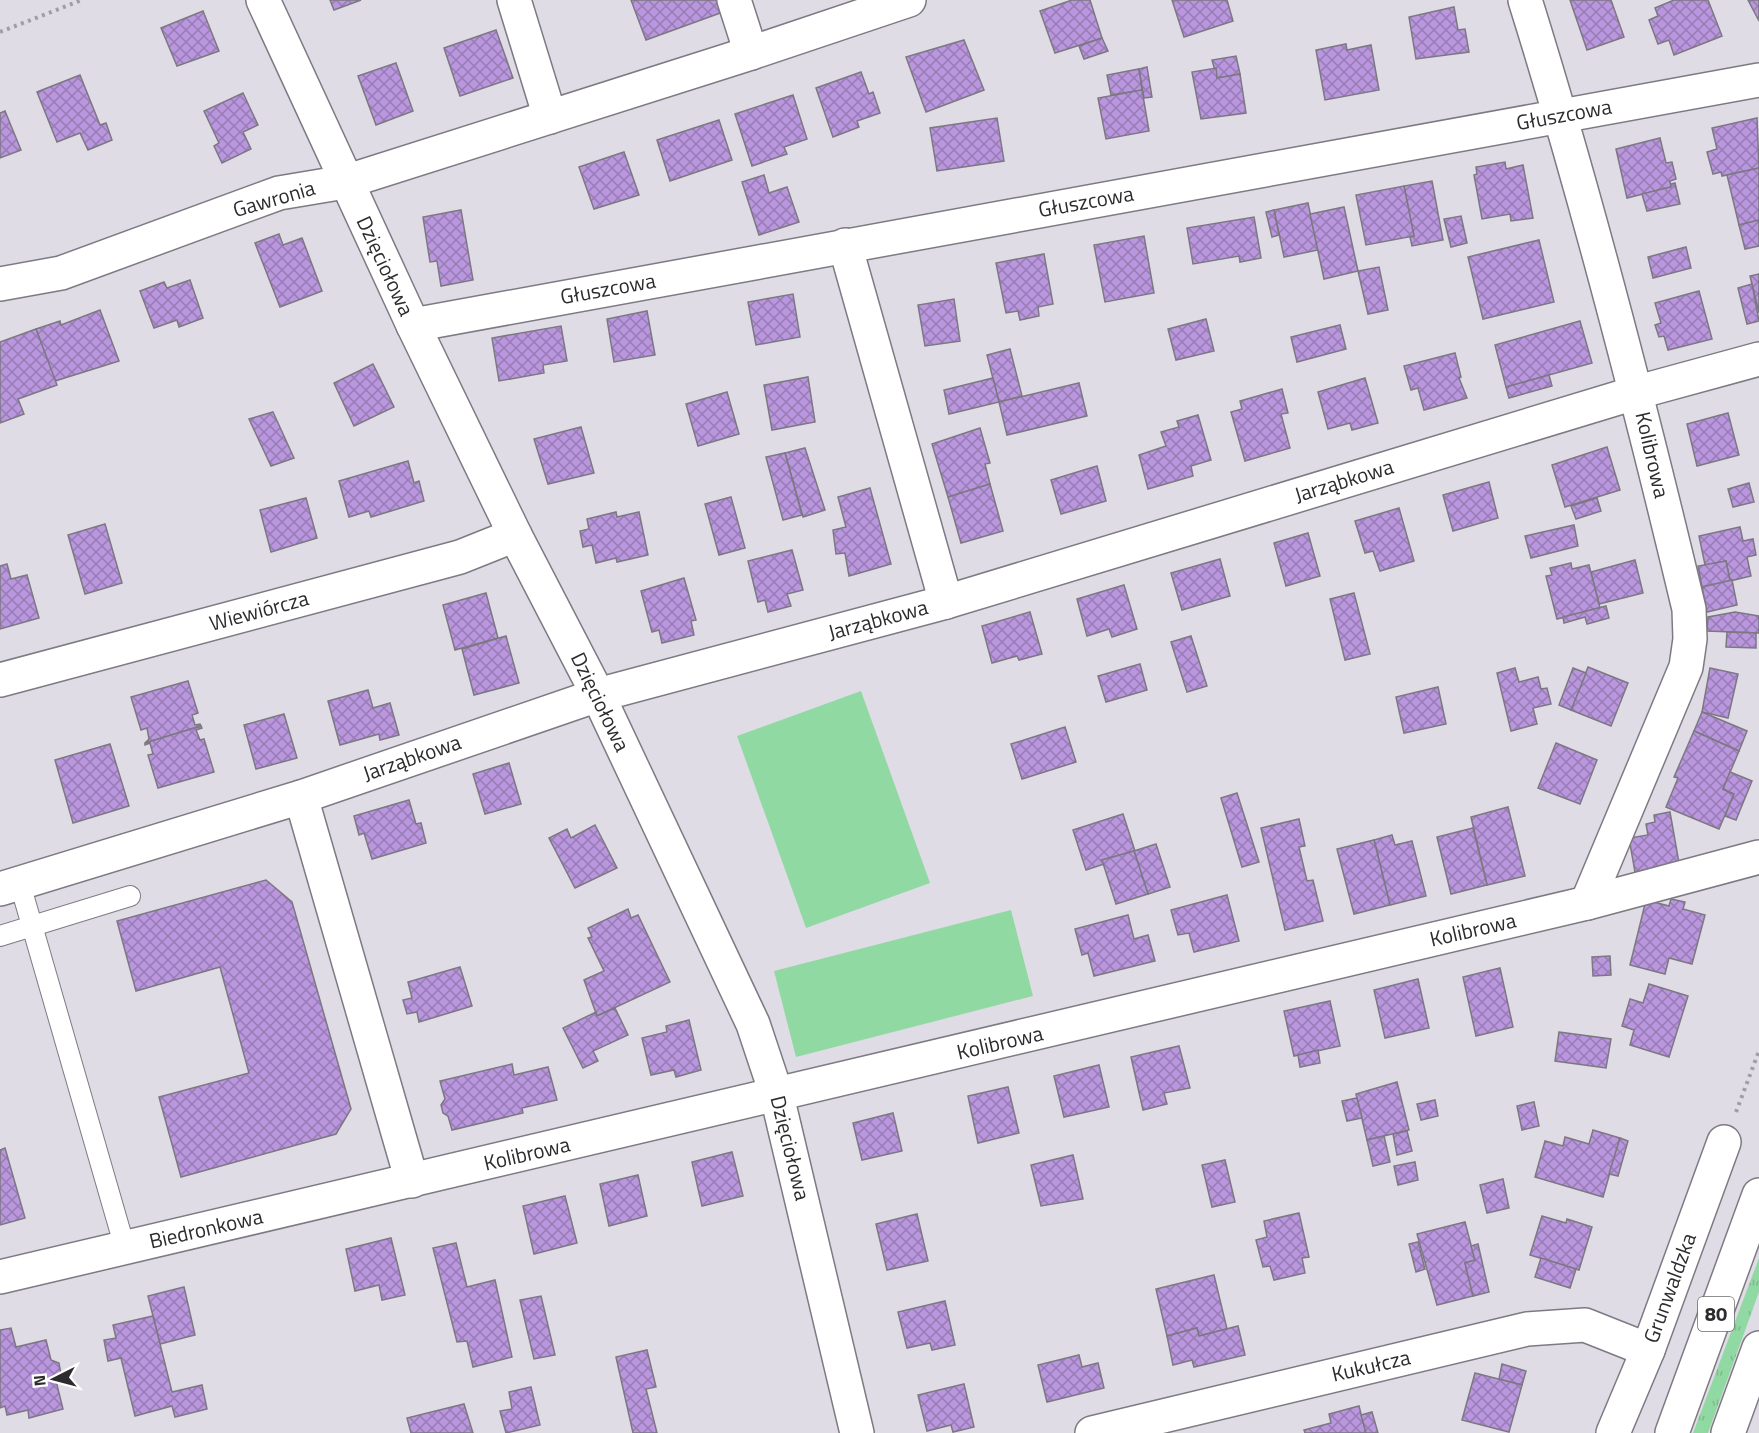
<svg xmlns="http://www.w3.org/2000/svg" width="1759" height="1433" font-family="'Titillium Web',sans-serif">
  <defs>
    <pattern id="grass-tufts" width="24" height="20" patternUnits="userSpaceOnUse" patternTransform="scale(1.5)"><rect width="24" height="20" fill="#91d9a3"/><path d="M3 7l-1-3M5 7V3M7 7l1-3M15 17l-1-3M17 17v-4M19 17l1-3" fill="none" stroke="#7dba8d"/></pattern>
    <pattern id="building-cross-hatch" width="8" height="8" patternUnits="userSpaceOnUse" patternTransform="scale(1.5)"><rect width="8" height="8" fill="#b996de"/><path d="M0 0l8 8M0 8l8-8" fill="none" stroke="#977bb4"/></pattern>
  </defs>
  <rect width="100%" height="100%" fill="#e0dce6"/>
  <!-- grass -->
  <polygon fill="url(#grass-tufts)" points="1759,1258 1759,1292 1708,1433 1693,1433"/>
  <!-- green -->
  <g fill="#91d9a3">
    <polygon points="861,691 930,883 806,928 737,736"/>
    <polygon points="1011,910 1033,996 796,1057 774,971"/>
  </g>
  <!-- building -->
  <g fill="url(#building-cross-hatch)" stroke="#7c7881" stroke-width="1.5">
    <polygon points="330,0 361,0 334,10"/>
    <polygon points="631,0 718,0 723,12 646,40"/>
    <polygon points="1072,0 1090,0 1102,38 1055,53 1040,11"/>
    <polygon points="1172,0 1227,0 1233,21 1184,37"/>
    <polygon points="1570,0 1611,0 1624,37 1587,50"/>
    <polygon points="1674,0 1708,0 1722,36 1674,55 1669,40 1658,44 1649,20 1658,16 1655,8"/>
    <polygon points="1748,0 1759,0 1759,21"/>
    <polygon points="1454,7 1458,30 1465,29 1469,52 1416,59 1409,17"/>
    <polygon points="203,11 219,51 177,66 161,28"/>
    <polygon points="496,30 513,78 460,96 444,48"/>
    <polygon points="1102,38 1108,51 1084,59 1079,46"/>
    <polygon points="964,40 984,90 926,112 906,57"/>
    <polygon points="1346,44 1347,50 1371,45 1379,90 1325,100 1316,50"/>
    <polygon points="1236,56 1240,74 1217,78 1212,60"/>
    <polygon points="396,63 413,111 376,125 358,76"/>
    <polygon points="1147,67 1152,97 1144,98 1139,69"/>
    <polygon points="1216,68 1217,78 1240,74 1246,113 1201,119 1192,72"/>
    <polygon points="1139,69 1142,90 1111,95 1107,75"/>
    <polygon points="861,72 869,94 873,92 880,113 857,121 859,127 833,137 816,88"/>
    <polygon points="80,75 100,125 106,123 112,140 88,150 80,133 57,142 37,92"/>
    <polygon points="1142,90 1149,131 1106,139 1098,98"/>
    <polygon points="243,93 258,125 243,132 251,149 222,163 214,146 219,143 204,111"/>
    <polygon points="793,95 807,139 784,147 787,154 752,166 735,114"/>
    <polygon points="5,111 21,150 0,158 0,113"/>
    <polygon points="997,118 1004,161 937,171 930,128"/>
    <polygon points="1757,118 1759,168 1722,176 1721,172 1713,174 1707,152 1717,149 1712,128"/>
    <polygon points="719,120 732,160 670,181 657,140"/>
    <polygon points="1660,138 1666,163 1672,162 1676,179 1670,181 1671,187 1627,198 1616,149"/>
    <polygon points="624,152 639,195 594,209 579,167"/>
    <polygon points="1505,162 1506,169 1523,165 1533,218 1511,221 1510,214 1482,219 1474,175 1477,174 1476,167"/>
    <polygon points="1759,168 1759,220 1739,225 1727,175"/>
    <polygon points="764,175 769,193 787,187 799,222 759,235 742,182"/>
    <polygon points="1432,181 1443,240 1412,246 1410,237 1414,236 1404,186"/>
    <polygon points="1675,183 1680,204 1647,211 1642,194 1671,187 1671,184"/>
    <polygon points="1404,186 1414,236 1366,245 1356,195"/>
    <polygon points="1308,203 1318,250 1284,257 1274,210"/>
    <polygon points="1344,207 1358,271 1324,279 1310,214"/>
    <polygon points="461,210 473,280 441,286 437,261 430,262 423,217"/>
    <polygon points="1274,210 1279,235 1272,237 1266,212"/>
    <polygon points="1461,216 1467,243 1451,247 1444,219"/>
    <polygon points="1254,217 1261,258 1240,262 1239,256 1193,264 1187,228"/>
    <polygon points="1759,220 1759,246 1745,249 1739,225"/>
    <polygon points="279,234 283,245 302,238 322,291 280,307 255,243"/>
    <polygon points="1144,236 1154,293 1105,302 1094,245"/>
    <polygon points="1539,240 1554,302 1483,319 1468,257"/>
    <polygon points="1686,247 1691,268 1653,278 1648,257"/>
    <polygon points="1044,254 1053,304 1038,307 1039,316 1020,320 1018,311 1006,313 996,263"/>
    <polygon points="1379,267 1388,310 1368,314 1358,271"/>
    <polygon points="1759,274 1759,313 1750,276"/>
    <polygon points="190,280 203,318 179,327 177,320 154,328 140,291 164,282 167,288"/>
    <polygon points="1752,284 1759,321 1747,324 1738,288"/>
    <polygon points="1699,291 1712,339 1668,350 1664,336 1659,337 1655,325 1661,323 1655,303"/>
    <polygon points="793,294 800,337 756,345 748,302"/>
    <polygon points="954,299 960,341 925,346 918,305"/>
    <polygon points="100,310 119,361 55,381 36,329 60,321 61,325"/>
    <polygon points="647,311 655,355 614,362 607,319"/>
    <polygon points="1206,319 1214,351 1176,360 1168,329"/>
    <polygon points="1580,321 1592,363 1506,387 1495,345"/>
    <polygon points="1340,325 1346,349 1297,362 1291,337"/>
    <polygon points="561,326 567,361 543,365 544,373 499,381 492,338"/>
    <polygon points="36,329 57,385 18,399 24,414 0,423 0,342"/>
    <polygon points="1010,349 1022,396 999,402 987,355"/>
    <polygon points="1455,353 1461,377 1459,378 1467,398 1424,410 1418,388 1411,390 1404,366"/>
    <polygon points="373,364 394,407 354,426 334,383"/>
    <polygon points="1549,375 1552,386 1509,398 1506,387"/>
    <polygon points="808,377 815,422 772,430 764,385"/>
    <polygon points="993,378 999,402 949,414 944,390"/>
    <polygon points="1365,378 1378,423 1352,430 1350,423 1328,429 1318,392"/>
    <polygon points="1079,383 1087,416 1007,435 999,402"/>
    <polygon points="1282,389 1288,413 1281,414 1290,448 1245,461 1231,412 1242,409 1240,401"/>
    <polygon points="727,392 739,434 698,446 686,404"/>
    <polygon points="273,412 294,458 271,466 249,419"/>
    <polygon points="1728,413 1739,455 1697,466 1687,424"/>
    <polygon points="1198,415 1211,460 1191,466 1193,476 1148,489 1139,455 1166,446 1161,432 1179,427 1177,421"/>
    <polygon points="581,427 594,473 548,484 534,439"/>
    <polygon points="980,428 990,463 985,464 990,484 948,497 932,444"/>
    <polygon points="1607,447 1620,490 1565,507 1552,465"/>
    <polygon points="805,448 825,510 803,517 785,453"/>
    <polygon points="785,453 802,515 783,520 766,457"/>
    <polygon points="408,461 414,483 419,481 424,501 371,517 369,511 349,517 339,481"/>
    <polygon points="1097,466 1106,501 1061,514 1051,480"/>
    <polygon points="1489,482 1498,518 1453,531 1443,495"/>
    <polygon points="1749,483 1754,502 1733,507 1728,489"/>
    <polygon points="990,484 1003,531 961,543 948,497"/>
    <polygon points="870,488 891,564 849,576 845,553 836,554 833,530 846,527 838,497"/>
    <polygon points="731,497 745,548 719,555 705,504"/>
    <polygon points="306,498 317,538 271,552 260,510"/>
    <polygon points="1597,498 1601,511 1576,519 1571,506"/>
    <polygon points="1399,508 1414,561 1380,571 1373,551 1365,553 1355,521"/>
    <polygon points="616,512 617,517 639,512 648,555 617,562 616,558 596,563 592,545 583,547 580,531 589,529 587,519"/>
    <polygon points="105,524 122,583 85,594 68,535"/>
    <polygon points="1574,525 1578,546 1531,558 1525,536"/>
    <polygon points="1740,527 1743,541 1753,539 1756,555 1747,557 1751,576 1730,581 1726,561 1705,565 1699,536"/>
    <polygon points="1308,533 1320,576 1286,586 1274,543"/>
    <polygon points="792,550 803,590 787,594 791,606 768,612 765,600 758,602 748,561"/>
    <polygon points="1220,559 1230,596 1182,610 1171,573"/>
    <polygon points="1635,560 1643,593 1599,604 1591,572"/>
    <polygon points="1726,561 1730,581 1702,587 1698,566"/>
    <polygon points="1571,563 1572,569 1589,565 1600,608 1557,619 1546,576 1552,575 1550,568"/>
    <polygon points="7,564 11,579 27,575 39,618 0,629 0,566"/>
    <polygon points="684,578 696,620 691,621 694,635 662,643 659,630 652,632 641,591"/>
    <polygon points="1732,580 1737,605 1707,612 1702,587"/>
    <polygon points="1124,585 1137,629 1112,637 1109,629 1087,636 1077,599"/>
    <polygon points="486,593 498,638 455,650 443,605"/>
    <polygon points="1354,593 1370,654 1345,660 1330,599"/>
    <polygon points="1606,606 1609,618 1587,624 1585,617 1564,623 1563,617"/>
    <polygon points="1030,612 1042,654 1019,660 1017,656 992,663 982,626"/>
    <polygon points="1735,612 1759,616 1759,633 1707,631 1708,617"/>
    <polygon points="1727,632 1756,633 1756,648 1726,647"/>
    <polygon points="506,636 519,683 474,695 462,649"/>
    <polygon points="1191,636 1207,686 1187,692 1171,642"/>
    <polygon points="1140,664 1147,690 1106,702 1098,676"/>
    <polygon points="1588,667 1628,683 1611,726 1571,710"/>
    <polygon points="1515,668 1519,682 1538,677 1541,689 1547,688 1551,704 1533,708 1537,724 1511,731 1497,673"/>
    <polygon points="1573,668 1586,673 1571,710 1559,705"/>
    <polygon points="1710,668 1738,674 1728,718 1702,712"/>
    <polygon points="188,681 198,713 192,715 195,725 200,724 201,726 145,743 149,739 147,728 141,730 131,697"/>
    <polygon points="1438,687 1446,724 1404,733 1396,697"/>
    <polygon points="368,690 373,708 390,703 399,735 380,740 379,734 340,745 328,701"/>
    <polygon points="1702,712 1747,731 1739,751 1694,731"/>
    <polygon points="284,714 297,758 256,769 244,725"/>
    <polygon points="201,726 202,728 196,730 200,740 204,739 214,772 158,788 148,755 153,754 150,743 145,745 145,743"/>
    <polygon points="1065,727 1076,762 1022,779 1011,744"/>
    <polygon points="1694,731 1739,751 1723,789 1734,794 1719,829 1666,807 1678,778 1674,777"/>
    <polygon points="1556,743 1597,760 1580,804 1538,788"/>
    <polygon points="110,744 129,806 73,823 55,760"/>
    <polygon points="509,763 521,804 485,814 473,774"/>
    <polygon points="1730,772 1752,781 1736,820 1725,816 1734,794 1723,789"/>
    <polygon points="1237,793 1259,862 1242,867 1221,798"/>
    <polygon points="409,800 416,824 421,823 426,843 372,859 364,833 359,835 354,816"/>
    <polygon points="1508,807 1525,876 1487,885 1471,817"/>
    <polygon points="1670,812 1679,863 1635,872 1629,838 1648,835 1646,824 1655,822 1654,815"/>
    <polygon points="1123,814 1135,851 1102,860 1104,864 1086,870 1073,830"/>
    <polygon points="1299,819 1305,846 1299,847 1307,881 1313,880 1323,921 1285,930 1261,828"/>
    <polygon points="595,825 617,868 575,888 549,838 567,829 571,838"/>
    <polygon points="1473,828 1487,885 1451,894 1437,837"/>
    <polygon points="1392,835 1395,845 1412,841 1426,896 1390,905 1374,840"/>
    <polygon points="1374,840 1390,905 1354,914 1337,849"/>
    <polygon points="1156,844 1170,887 1148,894 1134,851"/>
    <polygon points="1134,851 1148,894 1116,904 1102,860"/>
    <polygon points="266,880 292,902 351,1109 336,1134 181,1177 159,1097 249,1073 220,967 136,991 117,921"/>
    <polygon points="1227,895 1239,941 1194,952 1189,933 1178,935 1171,910"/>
    <polygon points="1671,899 1685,902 1683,909 1705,915 1692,964 1669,958 1665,974 1630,965 1646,900 1669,906"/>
    <polygon points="628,909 631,918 638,915 670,982 597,1016 584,980 604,971 588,938 592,937 588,928"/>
    <polygon points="1128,915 1134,939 1148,935 1155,961 1094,976 1088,953 1082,955 1075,929"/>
    <polygon points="1610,956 1611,975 1593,976 1592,957"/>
    <polygon points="460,967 472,1006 419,1022 417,1012 407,1014 403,1000 412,998 408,982"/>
    <polygon points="1500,968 1513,1027 1476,1036 1463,977"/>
    <polygon points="1418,979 1429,1028 1385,1038 1374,990"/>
    <polygon points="1649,984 1688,996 1669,1057 1630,1045 1634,1030 1622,1026 1630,999 1643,1003"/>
    <polygon points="1330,1001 1340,1046 1294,1056 1284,1011"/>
    <polygon points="615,1008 628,1035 593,1051 598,1061 583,1068 563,1028 596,1012 597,1016"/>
    <polygon points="689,1020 701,1070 676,1077 674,1070 651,1075 642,1038 667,1032 666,1026"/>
    <polygon points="1559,1032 1611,1039 1606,1068 1555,1061"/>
    <polygon points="1179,1046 1190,1088 1164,1093 1167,1104 1143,1110 1131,1057"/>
    <polygon points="1318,1050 1320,1063 1300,1067 1298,1055"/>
    <polygon points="512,1064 514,1075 548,1067 557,1100 522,1108 523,1113 452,1130 448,1116 443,1113 441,1105 445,1099 440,1081"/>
    <polygon points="1099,1065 1109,1107 1064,1117 1054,1076"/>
    <polygon points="1397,1082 1409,1130 1367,1140 1356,1094"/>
    <polygon points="1008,1087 1019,1133 978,1143 968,1096"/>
    <polygon points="1357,1098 1362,1118 1347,1121 1342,1101"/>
    <polygon points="1435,1100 1438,1116 1421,1120 1417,1104"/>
    <polygon points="1534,1102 1539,1126 1522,1130 1517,1106"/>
    <polygon points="893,1113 902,1151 862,1160 853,1123"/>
    <polygon points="1593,1130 1620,1138 1603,1197 1535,1177 1545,1141 1563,1146 1565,1137 1589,1144"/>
    <polygon points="1407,1131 1412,1151 1397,1155 1393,1134"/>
    <polygon points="1384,1136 1390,1162 1373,1166 1367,1140"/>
    <polygon points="1620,1138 1628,1141 1618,1176 1609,1174"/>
    <polygon points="5,1148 25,1218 0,1225 0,1150"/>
    <polygon points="732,1152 743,1196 702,1206 692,1162"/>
    <polygon points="1073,1155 1083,1199 1041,1206 1031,1165"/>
    <polygon points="1225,1160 1235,1202 1212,1207 1202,1165"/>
    <polygon points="1415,1162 1418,1180 1398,1185 1394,1166"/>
    <polygon points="638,1175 647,1216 609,1226 600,1184"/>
    <polygon points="1503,1179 1509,1208 1487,1213 1480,1185"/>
    <polygon points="565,1196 577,1243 534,1254 523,1206"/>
    <polygon points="1299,1213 1309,1257 1302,1258 1305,1273 1274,1280 1270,1266 1263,1267 1256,1240 1267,1237 1264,1221"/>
    <polygon points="917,1214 928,1261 887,1270 876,1224"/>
    <polygon points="1542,1216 1566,1223 1567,1219 1592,1227 1579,1270 1530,1255"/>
    <polygon points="1465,1222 1475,1260 1465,1263 1473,1296 1437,1305 1417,1234"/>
    <polygon points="391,1238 405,1295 382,1300 379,1285 355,1291 346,1249"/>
    <polygon points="1418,1242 1425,1269 1416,1272 1409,1244"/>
    <polygon points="456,1243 467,1287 495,1280 512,1357 473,1367 467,1341 457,1342 433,1248"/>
    <polygon points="1478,1244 1489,1292 1473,1296 1465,1263 1475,1260 1471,1246"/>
    <polygon points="1541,1258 1576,1269 1570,1288 1535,1277"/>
    <polygon points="1214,1275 1227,1329 1199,1336 1197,1328 1167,1336 1156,1289"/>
    <polygon points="184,1287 195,1335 160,1344 148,1296"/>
    <polygon points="541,1296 555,1355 534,1359 520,1300"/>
    <polygon points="945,1301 955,1345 932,1350 930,1343 907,1348 898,1312"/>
    <polygon points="153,1316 172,1392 202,1385 207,1409 175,1417 172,1406 135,1416 121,1358 108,1361 104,1340 116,1338 113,1325"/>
    <polygon points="1238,1326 1245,1355 1194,1367 1192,1360 1173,1365 1167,1336 1197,1328 1199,1336"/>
    <polygon points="11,1328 16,1347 46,1340 51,1360 59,1363 61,1374 56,1381 63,1409 29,1418 28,1410 7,1415 5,1406 0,1408 0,1330"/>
    <polygon points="647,1350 656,1387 646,1389 657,1433 633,1433 616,1357"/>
    <polygon points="1079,1355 1082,1367 1098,1363 1104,1388 1047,1402 1038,1365"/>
    <polygon points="1502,1364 1526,1371 1522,1385 1499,1379"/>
    <polygon points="1475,1373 1522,1385 1509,1432 1462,1420"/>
    <polygon points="964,1384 974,1427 953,1432 951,1425 927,1431 918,1395"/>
    <polygon points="531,1387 540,1425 506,1433 500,1411 512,1409 509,1392"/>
    <polygon points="464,1404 473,1433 411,1433 407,1418"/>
    <polygon points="1359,1406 1366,1433 1305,1433 1304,1430 1331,1423 1329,1414"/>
    <polygon points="1372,1412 1378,1433 1366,1433 1361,1415"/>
  </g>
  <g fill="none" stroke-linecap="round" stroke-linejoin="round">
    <!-- lane casing -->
    <g stroke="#7e7a83" stroke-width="22">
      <g id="lane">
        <polyline points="20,884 125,1248"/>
        <polyline points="0,936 130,896"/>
      </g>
    </g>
    <!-- street casing -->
    <g stroke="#7e7a83" stroke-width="36">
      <g id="street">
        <polyline points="263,0 413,325 515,535 598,695 753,1024 777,1096 857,1433"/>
        <polyline points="514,0 550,117"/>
        <polyline points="734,0 751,53"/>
        <path d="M 1525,0 C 1588,201 1640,404 1689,609 L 1690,639 L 1686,667 L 1587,903"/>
        <polyline points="845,245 946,602"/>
        <polyline points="0,284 61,273 279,193 345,182 751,53 909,0"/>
        <polyline points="413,325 1759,80"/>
        <polyline points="0,680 460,557 515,535"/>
        <polyline points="301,797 412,1181"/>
        <polyline points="0,889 301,797 598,695 946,602 1638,392 1759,359"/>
        <polyline points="0,1277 1587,903 1759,857"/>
        <polyline points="1092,1433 1527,1329 1585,1325 1648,1350"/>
        <polyline points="1613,1433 1648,1350 1724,1142"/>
      </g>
    </g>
    <!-- primary casing -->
    <g stroke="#7e7a83" stroke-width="36">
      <g id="primary">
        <polyline points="1672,1433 1759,1195"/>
        <polyline points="1728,1433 1759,1348"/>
      </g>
    </g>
    <!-- path -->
    <g stroke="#a09ea5" stroke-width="4" stroke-dasharray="3 4.5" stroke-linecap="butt">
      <polyline points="0,32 82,0"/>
      <polyline points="1736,1112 1759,1051"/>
    </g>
    <!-- lane -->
    <use href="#lane" stroke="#fff" stroke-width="20"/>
    <!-- street -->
    <use href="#street" stroke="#fff" stroke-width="33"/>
    <!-- primary -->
    <use href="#primary" stroke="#fff" stroke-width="33"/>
  </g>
  <g text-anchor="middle" stroke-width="5" stroke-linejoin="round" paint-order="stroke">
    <!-- shield labels -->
    <rect fill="#fff" stroke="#6b6b6d" stroke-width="1.5" x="1698" y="1297" width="36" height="34" rx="4.5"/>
    <g font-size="20" font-weight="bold" fill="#2c2b2e">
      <text x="1716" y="1321">80</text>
    </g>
    <!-- street labels -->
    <g font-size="21" fill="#2c2b2e" stroke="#fff">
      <text transform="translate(1564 115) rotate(-10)" y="7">Głuszcowa</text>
      <text transform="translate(274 199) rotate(-16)" y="7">Gawronia</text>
      <text transform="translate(1086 202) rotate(-10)" y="7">Głuszcowa</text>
      <text transform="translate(385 266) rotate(65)" y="7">Dzięciołowa</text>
      <text transform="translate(608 289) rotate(-10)" y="7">Głuszcowa</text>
      <text transform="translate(1652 455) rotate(77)" y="7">Kolibrowa</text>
      <text transform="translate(1344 481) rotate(-17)" y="7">Jarząbkowa</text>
      <text transform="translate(259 611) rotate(-15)" y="7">Wiewiórcza</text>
      <text transform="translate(878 620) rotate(-15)" y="7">Jarząbkowa</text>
      <text transform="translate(600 702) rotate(64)" y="7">Dzięciołowa</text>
      <text transform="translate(412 758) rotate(-19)" y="7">Jarząbkowa</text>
      <text transform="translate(1473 930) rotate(-13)" y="7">Kolibrowa</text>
      <text transform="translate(1000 1043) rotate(-13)" y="7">Kolibrowa</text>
      <text transform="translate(790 1148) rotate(76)" y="7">Dzięciołowa</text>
      <text transform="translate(527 1154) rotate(-13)" y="7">Kolibrowa</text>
      <text transform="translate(206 1229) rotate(-13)" y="7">Biedronkowa</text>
      <text transform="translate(1670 1288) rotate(-70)" y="7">Grunwaldzka</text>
      <text transform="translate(1371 1366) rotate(-13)" y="7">Kukułcza</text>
    </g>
  </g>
  <!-- north arrow -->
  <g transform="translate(54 1379) rotate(264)" stroke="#ffffff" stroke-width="4.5" paint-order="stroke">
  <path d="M0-4.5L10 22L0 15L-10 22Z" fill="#2c2b2e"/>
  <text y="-9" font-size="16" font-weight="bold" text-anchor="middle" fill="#2c2b2e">N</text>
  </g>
</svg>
